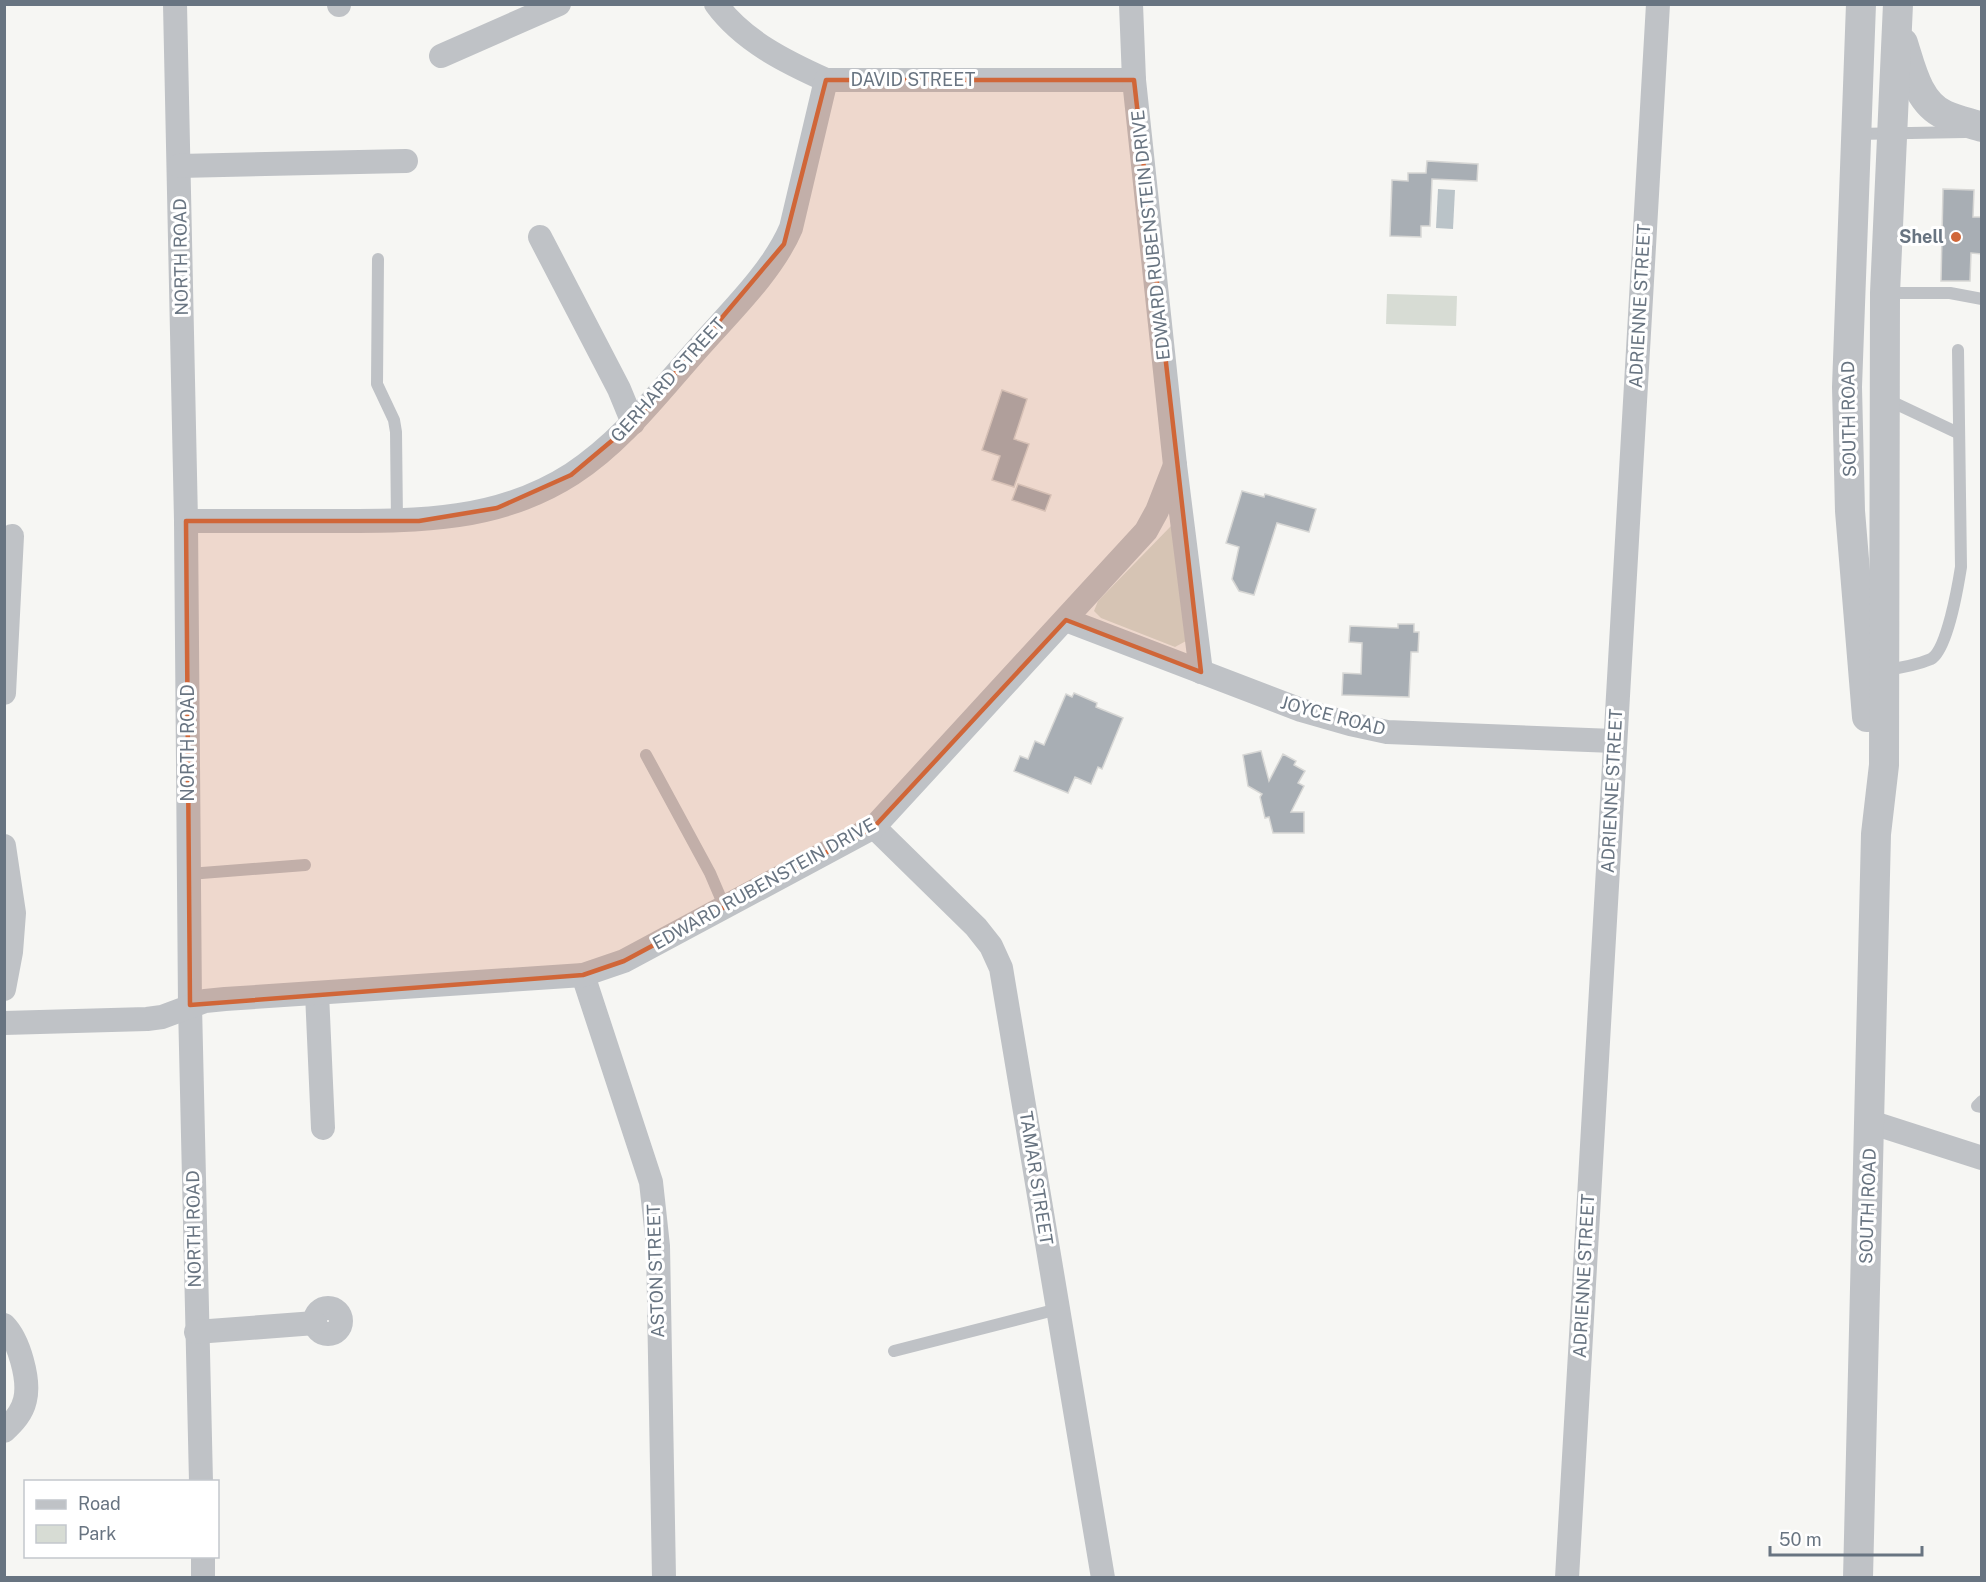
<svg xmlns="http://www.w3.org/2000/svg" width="1986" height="1582" font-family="'Public Sans',sans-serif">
  <rect width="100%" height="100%" fill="#f6f6f3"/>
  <!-- green -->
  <g fill="#d7dcd4">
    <polygon points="1387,294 1457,296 1456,326 1386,324"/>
    <polygon points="1172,525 1186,641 1175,647 1101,618 1094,611 1098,601"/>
  </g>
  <!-- water -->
  <polygon fill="#bac3c8" points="1438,189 1455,190 1453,229 1436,228"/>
  <!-- building -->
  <g fill="#a8aeb4" stroke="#d7d7d5" stroke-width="1.5">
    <polygon points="1427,161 1478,164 1477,181 1432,179 1430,226 1421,226 1421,237 1390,236 1392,180 1408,181 1408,173 1426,173"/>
    <polygon points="1943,189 1974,190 1973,217 1982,217 1982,254 1971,253 1970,281 1941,281"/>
    <polygon points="1002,390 1027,399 1014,439 1029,444 1014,487 992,480 1000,456 982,450"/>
    <polygon points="1018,484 1051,495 1045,511 1012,500"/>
    <polygon points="1242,491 1264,497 1265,494 1316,509 1309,532 1277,523 1254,595 1239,591 1232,579 1239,547 1226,543"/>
    <polygon points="1398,624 1414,624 1414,632 1419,632 1418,652 1411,652 1409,697 1342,695 1343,673 1361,674 1362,643 1349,642 1350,626 1398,628"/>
    <polygon points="1074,693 1097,703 1096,707 1123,718 1102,769 1098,767 1091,784 1075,777 1068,793 1014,771 1020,756 1028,759 1035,741 1044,745 1066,694 1072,697"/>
    <polygon points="1261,751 1269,781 1283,754 1296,761 1294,765 1305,771 1298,783 1304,786 1291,812 1304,812 1304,833 1273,833 1269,817 1265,818 1260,797 1262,794 1248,786 1243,755"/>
  </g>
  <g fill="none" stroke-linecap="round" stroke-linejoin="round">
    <!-- service -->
    <g stroke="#bfc2c6" stroke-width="12">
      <polyline points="1856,134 1965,132"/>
      <polyline points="378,259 377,384 394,420 396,432 397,521"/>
      <polyline points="1885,293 1950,293 1982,299"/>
      <polyline points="1886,399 1958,433"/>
      <path d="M 1885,670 C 1900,668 1917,665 1931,659 C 1947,650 1958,586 1961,567 L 1958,350"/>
      <polyline points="646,755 710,873 725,908"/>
      <polyline points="189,874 305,865"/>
      <polyline points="1982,1101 1977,1106 1982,1107"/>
      <polyline points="894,1351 1058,1309"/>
    </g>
    <!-- minor -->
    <g stroke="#bfc2c6" stroke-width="24">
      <polyline points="175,4 186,521 190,1005 201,1482"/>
      <polyline points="339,4 339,5"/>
      <path d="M 716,4 C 743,41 786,62 826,80 L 1134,80"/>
      <polyline points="1131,4 1134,80 1175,465 1201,672"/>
      <polyline points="441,56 559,4"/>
      <polyline points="179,166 406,161"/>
      <polyline points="540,237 619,389 633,423"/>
      <path d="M 186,521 C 233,521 280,521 327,521 C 413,521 496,523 572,474 C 621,442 656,396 694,353 C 726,316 772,273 791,228 L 826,80"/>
      <polyline points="1066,620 1301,710 1350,724 1387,732 1614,741"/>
      <polyline points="4,693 12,536"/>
      <polyline points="874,827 976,927 991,946 1001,968 1103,1578"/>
      <polyline points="4,846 14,913 11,952 4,989"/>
      <polyline points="583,975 651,1182 658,1246 664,1578"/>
      <polyline points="317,993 323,1128"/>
      <polyline points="4,1023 147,1019 162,1017 205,1001 225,999 583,975 624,961 874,827 1146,531 1157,511 1175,465"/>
      <polyline points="1870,1122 1982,1158"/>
      <circle cx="328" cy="1321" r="13"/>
      <path d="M 4,1325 C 19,1340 30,1380 25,1400 C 22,1413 14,1422 4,1431"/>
      <polyline points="196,1332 315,1323"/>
      <polyline points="203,1556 203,1578"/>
      <polyline points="1567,1578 1658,4"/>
    </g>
    <!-- tertiary -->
    <g stroke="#bfc2c6" stroke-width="30">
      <polyline points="1861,4 1847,387 1850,511 1867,717"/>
      <path d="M 1903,43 C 1911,68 1918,103 1945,115 C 1956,120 1970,123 1982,127"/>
      <polyline points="1858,1578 1876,834 1884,765 1885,293 1898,4"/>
    </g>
  </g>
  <!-- marked area -->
  <path fill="#d06638" fill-opacity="0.2" stroke="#d06638" stroke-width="4.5" stroke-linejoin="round" d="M 826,80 L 1134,80 L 1201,672 L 1066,620 L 874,827 L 624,961 L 583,975 L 190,1005 L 186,521 L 419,521 L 497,508 L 571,475 L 633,423 L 784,244 Z"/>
  <!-- markers -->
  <circle fill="#d06638" stroke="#fff" stroke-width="2" cx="1956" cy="237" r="6"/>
  <g text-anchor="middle" stroke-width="6" stroke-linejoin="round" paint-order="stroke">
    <!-- street labels -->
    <g font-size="18" fill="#687481" stroke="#fff">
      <text x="913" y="86">DAVID STREET</text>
      <text transform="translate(1151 235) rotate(-96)" y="6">EDWARD RUBENSTEIN DRIVE</text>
      <text transform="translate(181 257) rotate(-91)" y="6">NORTH ROAD</text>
      <text transform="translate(1640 306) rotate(-87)" y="6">ADRIENNE STREET</text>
      <text transform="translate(668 380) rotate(-48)" y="6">GERHARD STREET</text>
      <text transform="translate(1849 419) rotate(-91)" y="6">SOUTH ROAD</text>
      <text transform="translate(1333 716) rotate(15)" y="6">JOYCE ROAD</text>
      <text transform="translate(188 743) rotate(-90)" y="6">NORTH ROAD</text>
      <text transform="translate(1612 791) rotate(-87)" y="6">ADRIENNE STREET</text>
      <text transform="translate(764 884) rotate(-29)" y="6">EDWARD RUBENSTEIN DRIVE</text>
      <text transform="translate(1036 1178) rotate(81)" y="6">TAMAR STREET</text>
      <text transform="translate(1868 1206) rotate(-88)" y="6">SOUTH ROAD</text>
      <text transform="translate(194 1229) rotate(-91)" y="6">NORTH ROAD</text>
      <text transform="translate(656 1271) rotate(-92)" y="6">ASTON STREET</text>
      <text transform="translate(1584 1276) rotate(-87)" y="6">ADRIENNE STREET</text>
    </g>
    <!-- poi labels -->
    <g font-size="18" font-weight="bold" fill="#687481" stroke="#fff" text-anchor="end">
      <text x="1944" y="243">Shell</text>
    </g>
  </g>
  <!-- border -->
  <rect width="1986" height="1582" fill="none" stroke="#687481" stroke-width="12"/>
  <!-- legend -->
  <rect x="24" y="1480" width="195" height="78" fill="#ffffff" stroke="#c3c7cd" stroke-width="1.5"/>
  <rect x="36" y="1500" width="30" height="9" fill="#bfc2c6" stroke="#c3c7cd" stroke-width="1.5"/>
  <text x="78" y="1510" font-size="18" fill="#687481">Road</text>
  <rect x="36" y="1525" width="30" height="18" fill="#d7dcd4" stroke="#c3c7cd" stroke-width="1.5"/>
  <text x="78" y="1540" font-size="18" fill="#687481">Park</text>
  <!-- scale -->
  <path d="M1770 1546v9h152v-9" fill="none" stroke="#687481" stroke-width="3"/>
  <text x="1779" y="1546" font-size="18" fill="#687481" stroke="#ffffff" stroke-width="4.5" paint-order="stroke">50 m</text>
</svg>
